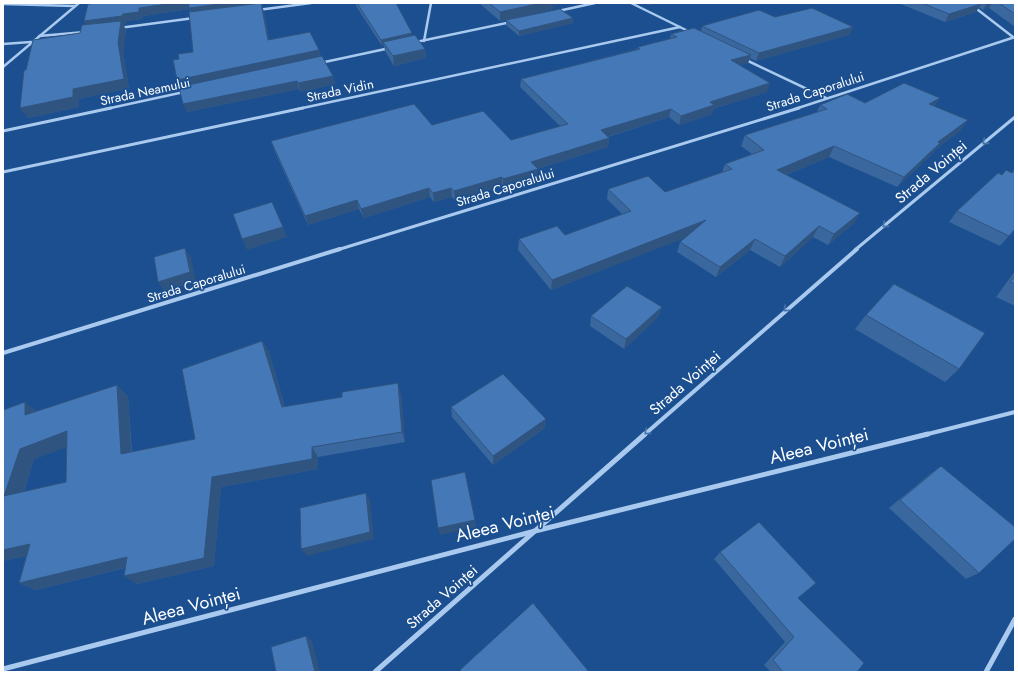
<svg xmlns="http://www.w3.org/2000/svg" width="1018" height="675" font-family="Jost,sans-serif">
  <rect width="100%" height="100%" fill="#1b4f8f"/>
  <g fill="none" stroke-linecap="round" stroke-linejoin="round">
    <!-- street-far3 -->
    <g stroke="#a9c9ee" stroke-width="2.5">
      <polyline points="631,3 690,32"/>
      <polyline points="969,3 1013,37"/>
      <polyline points="3,4 75,6"/>
      <polyline points="258,10 311,3"/>
      <polyline points="558,11 595,3"/>
      <polyline points="119,28 194,18"/>
      <polyline points="39,36 85,32"/>
      <polyline points="424,41 431,3"/>
      <polyline points="416,42 511,22"/>
      <polyline points="3,44 31,42"/>
      <polyline points="744,59 826,98"/>
      <polyline points="320,63 390,48"/>
      <polyline points="3,67 79,3"/>
      <polyline points="106,109 184,92"/>
      <polyline points="298,109 680,27"/>
      <polyline points="795,109 1015,37"/>
    </g>
    <!-- street-far2 -->
    <g stroke="#a9c9ee" stroke-width="3">
      <polyline points="3,131 111,108"/>
      <polyline points="3,172 303,108"/>
      <polyline points="337,250 799,108"/>
      <polyline points="855,250 1015,117"/>
    </g>
    <!-- street-far1 -->
    <g stroke="#a9c9ee" stroke-width="4">
      <polyline points="3,353 340,249"/>
      <polyline points="644,435 857,249"/>
      <polyline points="924,435 1015,412"/>
    </g>
    <!-- street -->
    <g stroke="#a9c9ee" stroke-width="5">
      <polyline points="3,669 535,531 928,434"/>
      <polyline points="375,672 645,434"/>
      <polyline points="986,672 1015,619"/>
    </g>
  </g>
  <!-- wall -->
  <g fill="#3a679d" fill-rule="evenodd">
    <polygon points="98,3 263,3 263,6 262,6 264,12 269,39 319,50 321,57 333,76 335,84 301,92 299,89 187,112 180,86 179,59 193,52 191,12 190,9 143,16 142,19 126,21 126,24 123,24 126,30 123,52 129,88 79,99 79,107 28,118 20,108 26,70 80,33 86,25 84,21"/>
    <polygon points="356,3 396,3 412,36 425,49 426,58 394,66 385,51 384,46 382,46 356,6"/>
    <polygon points="479,3 564,3 553,5 553,9 500,21"/>
    <polygon points="644,3 658,3 649,5"/>
    <polygon points="898,3 1015,3 1015,27 989,8 983,10 979,7 976,12 945,22"/>
    <polygon points="775,17 853,27 849,35 756,61 750,58 748,63 740,65 767,92 713,109 712,114 679,125 669,117 608,137 609,138 608,147 537,169 537,178 503,188 502,186 455,200 452,197 434,202 430,197 364,218 359,209 308,225 274,150 271,141 432,125 511,140 560,126 520,87 521,79 637,49 638,47 670,39 671,34 701,31 702,26"/>
    <polygon points="573,18 573,23 519,36 506,25 506,20"/>
    <polygon points="940,98 934,106 961,130 936,149 933,153 897,187 829,157 786,175 854,223 828,245 813,237 780,267 750,250 716,277 677,252 680,242 686,237 551,290 518,250 519,239 565,235 622,214 607,199 608,189 665,192 722,172 725,164 752,154 741,146 745,135 817,112 820,105"/>
    <polygon points="1002,175 1015,229 1000,246 949,222 957,211"/>
    <polygon points="1015,271 1015,306 996,297"/>
    <polygon points="662,307 658,317 624,349 590,326 591,316"/>
    <polygon points="866,315 959,369 945,382 855,329"/>
    <path d="M 262,341 L 269,352 L 285,407 L 401,394 L 405,442 L 318,457 L 318,469 L 221,487 L 214,566 L 137,584 L 125,568 L 36,590 L 19,583 L 26,556 L 3,561 L 36,411 L 128,396 L 132,452 L 195,439 ZM 66,447 L 66,482 L 24,492 L 34,459 Z"/>
    <polygon points="451,407 545,428 493,465 452,417"/>
    <polygon points="941,466 979,573 966,579 889,508 930,474"/>
    <polygon points="720,552 798,598 857,672 771,672 764,665 785,642 714,559"/>
  </g>
  <!-- shaded-wall -->
  <g fill="#305480">
    <polygon points="174,3 263,3 263,6 262,6 264,12 271,49 192,16 190,9 143,16 142,19 126,21 126,24 123,24 126,30 123,52 129,88 79,99 79,107 28,118 20,108 73,89 88,29 84,21 123,14 139,8"/>
    <polygon points="541,3 564,3 553,5 553,9 500,21 500,12"/>
    <polygon points="649,3 658,3 649,5"/>
    <polygon points="987,3 992,3 989,8 983,10"/>
    <polygon points="981,4 976,12 945,22 949,14"/>
    <polygon points="573,18 573,23 519,36 519,31"/>
    <polygon points="853,27 849,35 756,61 759,53"/>
    <polygon points="412,33 412,40 383,42 384,46 382,46 381,40"/>
    <polygon points="425,49 426,58 394,66 393,56"/>
    <polygon points="319,50 322,59 182,90 177,80"/>
    <polygon points="751,55 748,63 729,69 731,60"/>
    <polygon points="333,76 335,84 301,92 298,83"/>
    <polygon points="297,81 299,89 187,112 183,104"/>
    <polygon points="770,83 767,92 713,109 712,114 679,125 681,116 710,102"/>
    <polygon points="940,98 933,108 929,104"/>
    <polygon points="671,109 669,117 600,139 601,130"/>
    <polygon points="968,120 961,130 936,149 933,153 897,187 904,177 938,142"/>
    <polygon points="609,138 608,147 531,171 531,162"/>
    <polygon points="834,146 829,157 773,180 777,170"/>
    <polygon points="538,169 537,178 503,188 503,179"/>
    <polygon points="502,177 502,186 455,200 454,191"/>
    <polygon points="429,188 430,197 364,218 361,209"/>
    <polygon points="451,188 452,197 434,202 433,193"/>
    <polygon points="357,200 359,209 308,225 305,216"/>
    <polygon points="860,213 854,223 828,245 834,234"/>
    <polygon points="706,220 703,231 551,290 552,280"/>
    <polygon points="819,226 813,237 780,267 785,256"/>
    <polygon points="283,227 287,237 247,250 242,239"/>
    <polygon points="755,239 750,250 716,277 720,267"/>
    <polygon points="185,248 191,258 196,282 165,292 158,282"/>
    <polygon points="662,307 658,317 624,349 626,339"/>
    <polygon points="262,341 269,352 288,418 282,407"/>
    <polygon points="398,383 401,394 405,442 402,432"/>
    <polygon points="117,385 128,396 132,464 121,454"/>
    <polygon points="25,402 39,413 25,415"/>
    <polygon points="546,419 545,428 493,465 493,456"/>
    <polygon points="67,431 80,442 34,459 20,505 4,496 20,449"/>
    <polygon points="312,447 318,457 318,469 221,487 214,566 137,584 124,576 212,477"/>
    <polygon points="366,493 370,500 374,539 307,556 301,549"/>
    <polygon points="475,520 476,527 440,535 438,528"/>
    <polygon points="30,544 46,552 3,561 3,550"/>
    <polygon points="127,557 140,564 36,590 19,583"/>
    <polygon points="306,636 312,641 320,672 315,672"/>
  </g>
  <!-- building -->
  <g fill="#4478b7" stroke="#305480" fill-rule="evenodd">
    <polygon points="98,3 174,3 139,8 139,12 123,14 122,16 84,21 88,4"/>
    <polygon points="189,3 227,3 189,8"/>
    <polygon points="261,3 268,40 310,32 319,50 177,80 173,60 179,59 178,54 193,52 189,12"/>
    <polygon points="357,3 396,3 412,33 381,40"/>
    <polygon points="489,3 541,3 500,12"/>
    <polygon points="922,3 980,3 981,4 949,14"/>
    <polygon points="999,3 1015,3 1015,14"/>
    <polygon points="812,8 853,27 759,53 702,26 759,10 775,17"/>
    <polygon points="560,9 573,18 519,31 506,20"/>
    <polygon points="121,21 118,43 124,79 73,89 73,97 20,108 24,70 26,70 33,40 80,33 82,25"/>
    <polygon points="694,28 751,55 731,60 770,83 710,102 714,105 681,116 671,109 601,130 609,138 531,162 538,169 503,179 502,177 454,191 451,188 433,193 429,188 361,209 357,200 305,216 271,141 414,104 432,125 483,111 511,140 568,124 521,79 640,49 638,47 677,37 671,34"/>
    <polygon points="415,35 425,49 393,56 383,42"/>
    <polygon points="322,56 333,76 298,83 297,81 183,104 179,87"/>
    <polygon points="904,83 940,98 929,104 968,120 938,142 940,143 904,177 834,146 777,170 860,213 834,234 819,226 785,256 755,239 720,267 680,242 706,220 552,280 519,239 557,226 565,235 631,211 608,189 648,176 665,192 732,169 725,164 764,150 745,135 827,109 820,105 847,94 865,103"/>
    <polygon points="1015,169 1015,229 1009,236 957,211 998,173 1002,175 1006,170 1012,173"/>
    <polygon points="272,202 283,227 242,239 233,214"/>
    <polygon points="185,248 190,272 158,282 154,257"/>
    <polygon points="1015,276 1015,284 1010,282"/>
    <polygon points="894,284 985,333 959,369 866,315"/>
    <polygon points="627,286 662,307 626,339 591,316"/>
    <path d="M 262,341 L 282,407 L 342,397 L 342,392 L 398,383 L 402,432 L 312,447 L 312,459 L 212,477 L 204,558 L 124,576 L 127,557 L 19,583 L 30,544 L 3,550 L 3,410 L 25,402 L 25,415 L 117,385 L 121,454 L 195,439 L 182,369 ZM 67,431 L 66,482 L 4,496 L 20,449 Z"/>
    <polygon points="503,374 546,419 493,456 451,407"/>
    <polygon points="941,466 1015,527 1015,539 979,573 900,500"/>
    <polygon points="465,472 475,520 438,528 431,480"/>
    <polygon points="366,493 370,532 301,549 300,508"/>
    <polygon points="759,522 816,583 798,598 864,663 857,672 783,672 773,660 794,637 720,552"/>
    <polygon points="533,603 589,672 461,672 461,671 460,670"/>
    <polygon points="306,636 315,672 276,672 271,647"/>
  </g>
  <!-- one-way arrows -->
  <defs><path id="oneway-chevron" d="M-2-3.5L2.5 0L-2 3.5" fill="none" stroke-width="1.6" stroke-linecap="round" stroke-linejoin="round"/></defs>
  <g stroke="#4674ac">
    <use href="#oneway-chevron" transform="translate(985 142) rotate(140)"/>
    <use href="#oneway-chevron" transform="translate(885 225) rotate(140)"/>
    <use href="#oneway-chevron" transform="translate(786 309) rotate(139)"/>
    <use href="#oneway-chevron" transform="translate(647 432) rotate(139)"/>
  </g>
  <g text-anchor="middle" stroke-width="3.5" stroke-linejoin="round" paint-order="stroke">
    <!-- far-street labels -->
    <g font-size="13" fill="#fff" stroke="#1b4f8f">
      <text transform="translate(340 90) rotate(-12)" y="5">Strada Vidin</text>
      <text transform="translate(145 91) rotate(-12)" y="5">Strada Neamului</text>
      <text transform="translate(815 91) rotate(-18)" y="5">Strada Caporalului</text>
      <text transform="translate(505 187) rotate(-17)" y="5">Strada Caporalului</text>
      <text transform="translate(196 283) rotate(-17)" y="5">Strada Caporalului</text>
    </g>
    <!-- street labels -->
    <g font-size="15" fill="#fff" stroke="#1b4f8f">
      <text transform="translate(931 172) rotate(-40)" y="5">Strada Voinței</text>
      <text transform="translate(685 383) rotate(-41)" y="5">Strada Voinței</text>
      <text transform="translate(442 597) rotate(-41)" y="5">Strada Voinței</text>
    </g>
    <!-- near-street labels -->
    <g font-size="18" fill="#fff" stroke="#1b4f8f">
      <text transform="translate(819 446) rotate(-14)" y="6">Aleea Voinței</text>
      <text transform="translate(505 524) rotate(-14)" y="6">Aleea Voinței</text>
      <text transform="translate(191 606) rotate(-15)" y="6">Aleea Voinței</text>
    </g>
  </g>
  <!-- border -->
  <rect width="1018" height="675" fill="none" stroke="#ffffff" stroke-width="8"/>
</svg>
